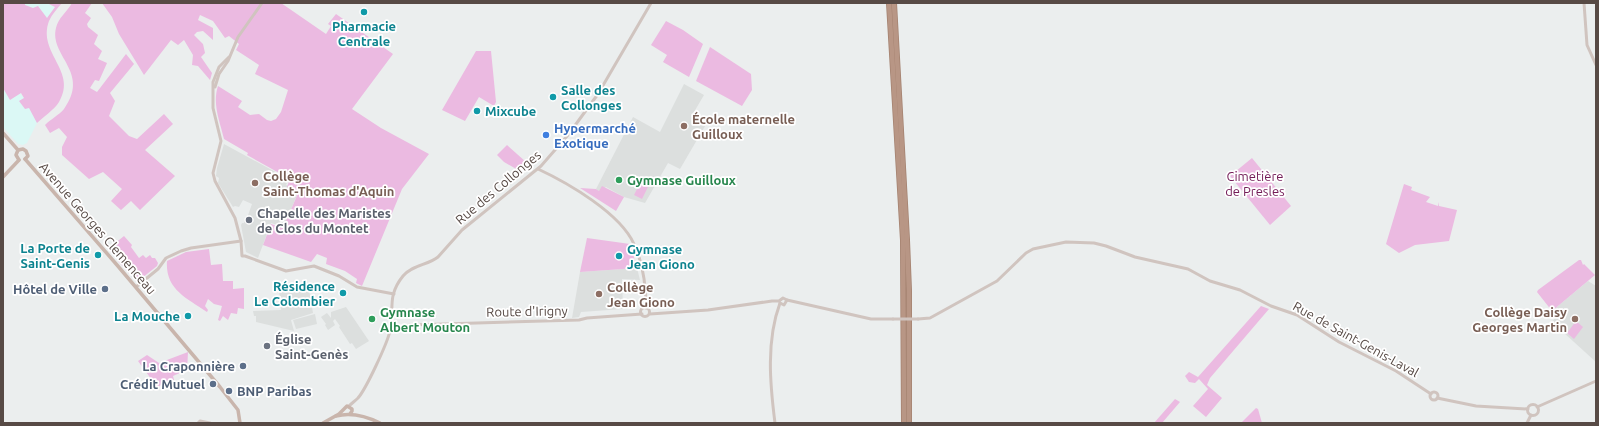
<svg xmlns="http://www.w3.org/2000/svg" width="1599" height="426" font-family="Ubuntu,sans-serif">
  <rect width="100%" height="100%" fill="#ebeeee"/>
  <!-- education -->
  <g fill="#dcdfde">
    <polygon points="684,84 704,95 694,112 708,121 680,169 668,163 645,203 624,197 606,187 599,191 596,189 633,117 660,132"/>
    <polygon points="224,144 281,175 287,173 294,168 286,185 299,190 284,227 271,223 258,258 246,252 241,225 242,223 244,223 245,218 247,218 252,204 243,200 239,207 235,206 233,207 218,183 219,178 216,176 217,168"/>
    <polygon points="637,268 640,280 622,279 623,309 581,312 579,317 572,318 580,272"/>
    <polygon points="1588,281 1596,286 1596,362 1552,322 1556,317 1552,311"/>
    <polygon points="308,284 313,313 291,320 294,331 256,322 256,316 254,316 253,311 281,310 279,291 285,291 285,289 287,288 288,290 298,288 299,285"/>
    <polygon points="346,307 369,341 356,349 352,343 350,344 339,327 340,326 335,319 333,321 335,325 328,330 325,325 326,324 321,317 327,313 331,318 331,312"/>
    <polygon points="315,314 317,324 296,329 293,320"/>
  </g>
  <!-- medical -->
  <g fill="#dbf8f5">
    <polygon points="20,3 47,3 55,7 47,18 38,6 33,8"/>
    <polygon points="3,88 10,100 20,93 24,98 20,101 29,107 37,123 27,143 23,145 18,144 3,127"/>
  </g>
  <!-- green -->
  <g fill="#ebbae1">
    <path d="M 3,3 L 25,3 L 25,5 L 33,8 L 38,6 L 47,18 L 55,7 L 47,3 L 62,3 C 57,9 52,14 49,21 C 37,53 78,71 59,102 C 54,110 44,116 37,123 L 29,108 L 25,109 L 19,101 L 24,98 L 21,93 L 10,100 L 3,88 Z"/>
    <path d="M 72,3 L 92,3 L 85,13 L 91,18 L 87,24 L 88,27 L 98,35 L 94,44 L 102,51 L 98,59 L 107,63 L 99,81 L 95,80 L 90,88 L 97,92 L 126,54 L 134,64 L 110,93 L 115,101 L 109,116 L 129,136 L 137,139 L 164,114 L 173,124 L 145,150 L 175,176 L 140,210 L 131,201 L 121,210 L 111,201 L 122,189 L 103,172 L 89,179 L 62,155 L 62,147 L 67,137 L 59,128 L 50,133 L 45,125 C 51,119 59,115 64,109 C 91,72 49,56 56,28 C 58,18 67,12 72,3 Z"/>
    <path d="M 102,3 L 281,3 L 326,34 L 331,26 L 328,24 L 336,14 L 393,54 L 352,109 L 381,128 L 429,154 L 402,189 L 362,286 L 356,283 L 357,279 L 345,271 L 326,264 L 327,258 L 317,254 L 311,262 L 263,245 L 271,224 L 283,228 L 299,191 L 287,187 L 293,170 L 281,174 L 247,155 L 248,153 L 224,139 C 220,122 212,104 218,86 L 242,101 L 238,107 L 250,115 L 259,114 L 267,120 L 271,121 L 276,119 L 281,112 L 288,90 L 255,74 L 259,65 L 236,50 L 239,44 L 229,36 L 225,38 L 213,21 L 200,15 L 198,20 L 213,28 L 213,40 L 203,31 L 197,32 L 194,35 L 203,44 L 205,53 L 201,57 L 212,73 L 210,80 L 198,66 L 192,65 L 193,55 L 184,40 L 178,45 L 171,40 L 144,75 L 119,34 L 112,17 Z"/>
    <polygon points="666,21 683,30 703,44 689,77 663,62 667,55 651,45"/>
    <polygon points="710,47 751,74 752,90 742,106 696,81"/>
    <polygon points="476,51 491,51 496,102 494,106 479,97 465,121 442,110"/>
    <polygon points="507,145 526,162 518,170 504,162 497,155"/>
    <polygon points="1252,158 1291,206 1270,225 1230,176"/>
    <polygon points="642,179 650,183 642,199 634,195"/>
    <polygon points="1404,184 1412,187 1411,190 1430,197 1426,202 1438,206 1439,202 1439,206 1457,210 1449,241 1415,245 1399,253 1386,244"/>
    <polygon points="602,186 624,197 616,211 580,188 596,189 599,191"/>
    <polygon points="124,236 132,245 131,247 139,258 143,255 146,258 150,255 152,258 155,258 158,263 157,266 137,282 118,261 120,259 119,258 116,258 108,249"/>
    <polygon points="587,238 630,244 637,268 580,272"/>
    <path d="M 209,249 L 211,265 L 222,264 L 223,281 L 233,281 L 233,289 L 244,288 L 244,309 L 238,308 L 237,314 L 231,313 L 228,320 L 223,316 L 220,321 L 218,320 L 222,306 L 214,304 L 208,299 L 205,306 L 208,310 L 207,312 C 186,298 165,289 167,261 L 186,252 Z"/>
    <polygon points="1579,260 1581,260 1583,265 1584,264 1595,275 1552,311 1537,292 1538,290"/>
    <polygon points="1261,306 1269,309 1210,378 1207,385 1222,398 1206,417 1193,406 1208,389 1199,379 1195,383 1189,382 1185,376 1189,372 1198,377"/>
    <polygon points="1576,321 1583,327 1574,339 1567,333"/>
    <path d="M 188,352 C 187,369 189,369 173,376 L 174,380 L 157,387 L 138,361 L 147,355 L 159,363 Z"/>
    <polygon points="1175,399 1180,402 1162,423 1154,423"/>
    <polygon points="1256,408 1258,409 1262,423 1241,423"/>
  </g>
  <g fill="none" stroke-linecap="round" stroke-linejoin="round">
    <!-- highway casing -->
    <g stroke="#a48270" stroke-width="6">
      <g id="highway">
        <polyline points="889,3 903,240 904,423"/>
        <polyline points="894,3 907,240 909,291 909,423"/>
      </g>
    </g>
    <!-- minor -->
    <g stroke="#d0c4bf" stroke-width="3">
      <polyline points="1584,3 1587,45 1596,65"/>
      <polyline points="229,57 219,67 213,82 213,108 221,141 213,173 215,181 235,218 241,241 242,256 245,256 286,271 314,266 339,276 357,287 394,294"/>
      <polyline points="215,87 219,74 228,61 238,37 262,3"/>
      <path d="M 538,169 C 568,183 620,213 634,244 C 643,263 646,287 646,308"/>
      <polyline points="136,287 158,269 166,258 181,251 191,248 241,241"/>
      <polyline points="780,303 784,305 787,300"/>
      <circle cx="645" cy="312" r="4.5"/>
      <polyline points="650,314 708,310 772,301 779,301 783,298 787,300 871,319 893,319"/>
      <polyline points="918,319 930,318 997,281 1026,253 1033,249 1066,242 1094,243 1106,246 1135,257 1188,269 1210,281 1240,290 1271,306 1297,315 1339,342 1396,371 1431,394"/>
      <polyline points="390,332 410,325 579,320 587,318 642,314"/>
      <circle cx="1434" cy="396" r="4"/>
      <polyline points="1437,398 1476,406 1528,409"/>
      <circle cx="1533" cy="410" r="5.5"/>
      <path d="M 349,406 C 352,403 355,401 358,398 C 366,389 387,344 390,331 C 395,310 386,297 403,276 C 412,265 428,265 438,257 L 462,230 L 541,166 L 568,135 L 598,94 L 651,3"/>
      <polyline points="1537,407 1596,381"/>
      <polyline points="198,423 200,421 210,423"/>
      <path d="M 775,423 C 770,384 766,341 780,303"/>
      <polyline points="1527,423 1531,415"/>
    </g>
    <!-- major -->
    <g stroke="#c9b5ac" stroke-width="3.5">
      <polyline points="3,133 18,150"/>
      <polyline points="18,150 23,149 26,151 28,156 25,159"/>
      <polyline points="18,150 16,155 19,160"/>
      <polyline points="25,159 117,265 220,387 238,410 240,423"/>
      <polyline points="3,177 19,160"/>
      <path d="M 336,416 C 351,412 366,416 380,423"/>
      <polyline points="323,423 339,414 347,406 352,409 352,411 350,414"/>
    </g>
    <!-- highway -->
    <use href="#highway" stroke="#b89685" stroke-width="4.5"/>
    <!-- minor-bridge -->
    <polyline stroke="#d0c4bf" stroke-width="3" points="893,319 918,319"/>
  </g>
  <!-- markers -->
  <g fill="#0f9aa8" stroke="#fff" stroke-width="1.5">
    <circle cx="364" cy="12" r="4"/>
    <circle cx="553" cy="97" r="4"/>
    <circle cx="477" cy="111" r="4"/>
    <circle cx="98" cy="255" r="4"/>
    <circle cx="619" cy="256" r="4"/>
    <circle cx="343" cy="293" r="4"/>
    <circle cx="188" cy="316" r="4"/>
  </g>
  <g fill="#8d6e63" stroke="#fff" stroke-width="1.5">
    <circle cx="684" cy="126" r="4"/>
    <circle cx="255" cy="183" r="4"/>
    <circle cx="599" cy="294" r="4"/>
    <circle cx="1575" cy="319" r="4"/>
  </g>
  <circle fill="#3f7fe0" stroke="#fff" stroke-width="1.5" cx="546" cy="135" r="4"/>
  <g fill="#2e9e5b" stroke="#fff" stroke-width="1.5">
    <circle cx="619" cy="180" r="4"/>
    <circle cx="372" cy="319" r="4"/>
  </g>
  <g fill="#6b7280" stroke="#fff" stroke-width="1.5">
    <circle cx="249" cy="220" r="4"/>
    <circle cx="267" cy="346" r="4"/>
  </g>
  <g fill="#5c6f8a" stroke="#fff" stroke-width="1.5">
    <circle cx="105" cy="289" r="4"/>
    <circle cx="243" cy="366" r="4"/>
    <circle cx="213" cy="384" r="4"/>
    <circle cx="229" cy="391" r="4"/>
  </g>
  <g text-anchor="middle" stroke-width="3.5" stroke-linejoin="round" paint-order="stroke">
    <!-- culture labels -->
    <g font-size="13" font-weight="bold" fill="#0d838f" stroke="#fff" text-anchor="start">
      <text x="364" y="31" text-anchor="middle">Pharmacie<tspan x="364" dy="15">Centrale</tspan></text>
      <text x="561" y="95">Salle des<tspan x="561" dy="15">Collonges</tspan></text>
      <text x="485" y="116">Mixcube</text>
      <text x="90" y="253" text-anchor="end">La Porte de<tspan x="90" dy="15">Saint-Genis</tspan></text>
      <text x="627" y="254">Gymnase<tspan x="627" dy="15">Jean Giono</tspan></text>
      <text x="335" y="291" text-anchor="end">Résidence<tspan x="335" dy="15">Le Colombier</tspan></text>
      <text x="180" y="321" text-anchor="end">La Mouche</text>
    </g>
    <!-- education labels -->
    <g font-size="13" font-weight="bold" fill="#785e54" stroke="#fff" text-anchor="start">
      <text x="692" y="124">École maternelle<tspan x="692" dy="15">Guilloux</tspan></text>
      <text x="263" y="181">Collège<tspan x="263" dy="15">Saint-Thomas d'Aquin</tspan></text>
      <text x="607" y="292">Collège<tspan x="607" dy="15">Jean Giono</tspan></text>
      <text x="1567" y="317" text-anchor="end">Collège Daisy<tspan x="1567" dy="15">Georges Martin</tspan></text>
    </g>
    <!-- shop labels -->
    <g font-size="13" font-weight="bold" fill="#366cbe" stroke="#fff" text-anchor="start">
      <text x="554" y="133">Hypermarché<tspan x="554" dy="15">Exotique</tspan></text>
    </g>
    <!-- park labels -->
    <g font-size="13" fill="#731b57" stroke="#fff">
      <text x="1255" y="181">Cimetière<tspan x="1255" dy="15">de Presles</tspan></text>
    </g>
    <!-- leisure labels -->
    <g font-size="13" font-weight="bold" fill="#27864d" stroke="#fff" text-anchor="start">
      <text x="627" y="185">Gymnase Guilloux</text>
      <text x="380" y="317">Gymnase<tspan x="380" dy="15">Albert Mouton</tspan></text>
    </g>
    <!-- street labels -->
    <g font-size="13" fill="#574a45" stroke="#fff">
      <text transform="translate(498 187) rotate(-40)" y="5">Rue des Collonges</text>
      <text transform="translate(98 228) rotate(49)" y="5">Avenue Georges Clemenceau</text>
      <text transform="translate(527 311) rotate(-1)" y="5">Route d'Irigny</text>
      <text transform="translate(1356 339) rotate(29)" y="5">Rue de Saint-Genis-Laval</text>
    </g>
    <!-- worship labels -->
    <g font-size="13" font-weight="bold" fill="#5b616d" stroke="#fff" text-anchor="start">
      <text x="257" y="218">Chapelle des Maristes<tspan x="257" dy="15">de Clos du Montet</tspan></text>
      <text x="275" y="344">Église<tspan x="275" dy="15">Saint-Genès</tspan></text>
    </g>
    <!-- service labels -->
    <g font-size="13" font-weight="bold" fill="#4e5e75" stroke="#fff" text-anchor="end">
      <text x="97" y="294">Hôtel de Ville</text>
      <text x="235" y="371">La Craponnière</text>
      <text x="205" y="389">Crédit Mutuel</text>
      <text x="237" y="396" text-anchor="start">BNP Paribas</text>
    </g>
  </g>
  <!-- border -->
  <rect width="1599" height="426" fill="none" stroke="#574a45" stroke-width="8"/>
</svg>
